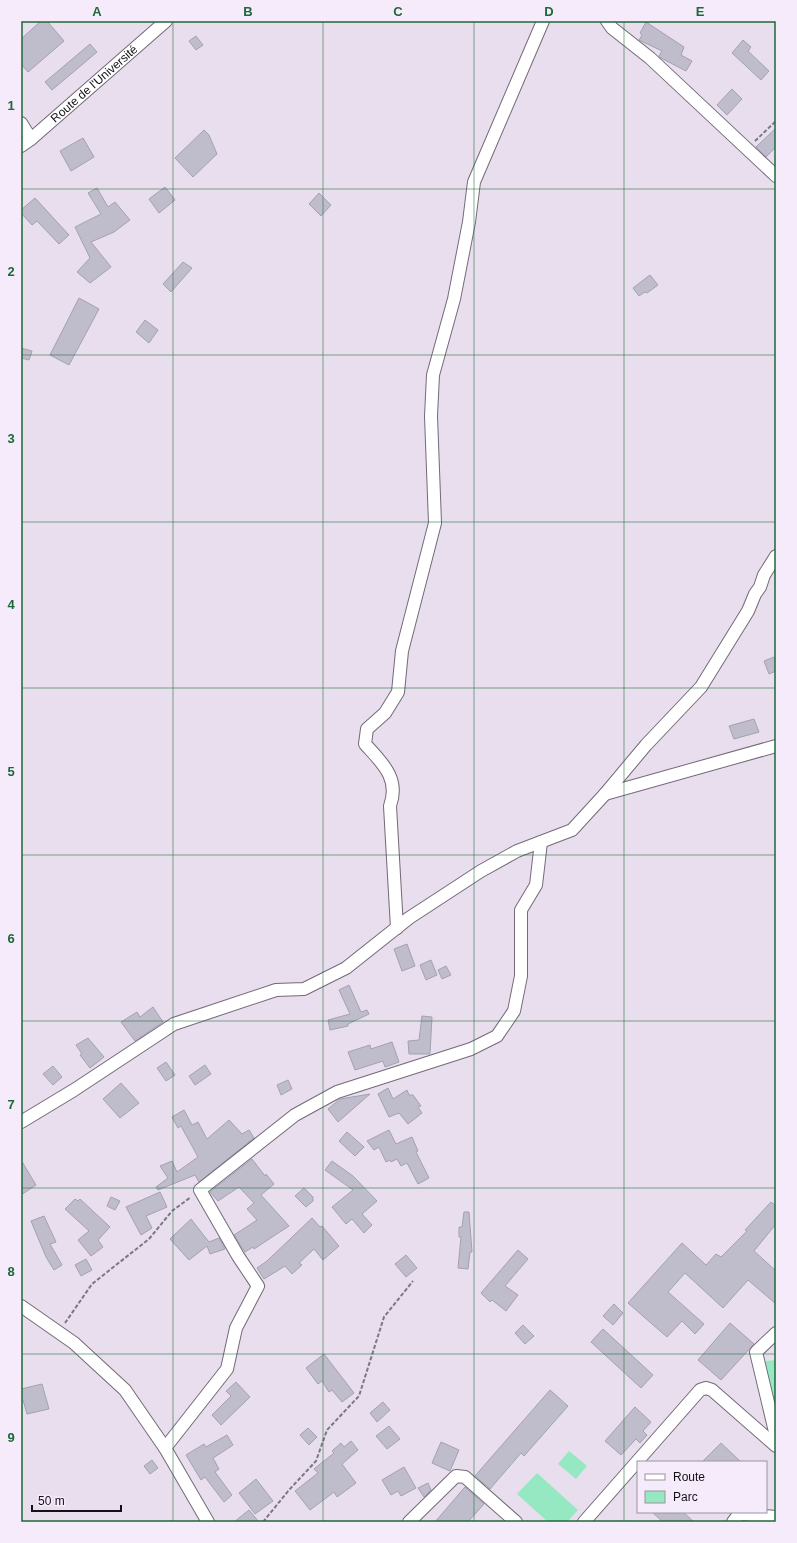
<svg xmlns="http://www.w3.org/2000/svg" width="797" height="1543" font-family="Arial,sans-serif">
  <rect width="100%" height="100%" fill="#e8deed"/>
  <!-- green -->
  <g fill="#95e8c1">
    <polygon points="776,1360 776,1424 756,1362"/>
    <polygon points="569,1451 587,1466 576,1479 558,1464"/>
    <polygon points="537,1473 578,1510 567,1522 548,1522 517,1494"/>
  </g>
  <!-- building -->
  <g fill="#bfbccc" stroke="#a5a1b2">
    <polygon points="41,21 47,21 64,41 28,72 21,64 21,39"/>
    <polygon points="646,22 684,47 681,55 692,61 686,71 661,58 659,56 662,51 639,40 642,35 640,33"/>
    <polygon points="196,36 203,45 196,50 189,41"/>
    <polygon points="743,40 751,47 748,51 769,71 761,80 732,53"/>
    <polygon points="90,44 97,52 52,90 45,82"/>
    <polygon points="732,89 742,99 727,115 717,105"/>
    <polygon points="776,128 776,147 766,157 756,147"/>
    <polygon points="204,130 209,135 217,154 193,177 175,158"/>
    <polygon points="83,138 94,157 71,171 60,151"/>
    <polygon points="165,187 175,200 159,213 149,199"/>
    <polygon points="97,188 108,207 115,202 130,220 114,232 91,242 111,267 90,283 77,272 90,258 75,227 101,214 88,193"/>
    <polygon points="319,193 331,205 321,216 309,204"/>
    <polygon points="35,198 69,235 59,244 37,221 32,225 21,213 21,210"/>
    <polygon points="183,262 192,268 171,292 163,284"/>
    <polygon points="650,275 658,285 647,293 645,292 639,296 633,288"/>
    <polygon points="79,298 99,309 69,365 50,355"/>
    <polygon points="145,320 158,330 149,343 136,332"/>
    <polygon points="21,348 32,351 29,360 21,358"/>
    <polygon points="774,657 776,663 776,671 769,674 764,661"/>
    <polygon points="754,719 759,732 734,739 729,726"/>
    <polygon points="407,944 415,966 402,971 394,949"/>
    <polygon points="431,960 437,975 426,980 420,965"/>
    <polygon points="446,966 451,975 442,979 438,970"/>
    <polygon points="349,985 361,1012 367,1010 369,1014 348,1024 348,1026 330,1030 328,1020 350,1014 339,990"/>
    <polygon points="153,1007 163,1022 135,1041 121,1022 137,1012 140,1017"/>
    <polygon points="422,1016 432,1017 430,1054 409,1054 408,1041 419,1040"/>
    <polygon points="88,1038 104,1057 90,1068 80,1055 82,1054 76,1045"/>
    <polygon points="392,1042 399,1062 385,1067 383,1061 355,1070 348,1052 370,1045 371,1049"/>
    <polygon points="166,1062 175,1075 166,1081 157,1068"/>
    <polygon points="205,1065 211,1074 195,1085 189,1076"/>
    <polygon points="53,1066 62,1077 53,1085 43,1074"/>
    <polygon points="288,1080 292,1089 281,1095 277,1085"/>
    <polygon points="121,1083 139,1103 120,1118 103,1099"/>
    <polygon points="388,1088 393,1099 407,1090 409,1095 413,1095 421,1106 418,1107 422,1113 408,1124 399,1113 389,1117 378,1094"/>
    <polygon points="370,1094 338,1122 328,1109 340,1099"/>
    <polygon points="184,1110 192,1125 198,1122 207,1139 229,1120 242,1134 249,1130 254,1138 199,1182 195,1175 158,1190 156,1187 168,1178 160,1166 172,1161 177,1172 198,1157 181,1126 178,1128 172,1117"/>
    <polygon points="389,1130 396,1144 412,1137 418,1151 416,1152 429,1178 418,1184 407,1163 401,1166 397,1159 391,1162 390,1160 386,1162 379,1147 374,1150 367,1141"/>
    <polygon points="347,1132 364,1147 355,1156 339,1141"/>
    <polygon points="252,1159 265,1176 266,1174 274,1184 261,1195 289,1226 254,1249 253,1247 245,1252 234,1235 257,1220 247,1209 254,1203 239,1187 218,1201 210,1192"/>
    <polygon points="21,1160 36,1185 21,1195"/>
    <polygon points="332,1161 353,1176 377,1201 362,1214 372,1225 364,1233 352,1219 346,1224 332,1207 353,1190 325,1170"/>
    <polygon points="304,1188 313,1197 313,1201 306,1207 295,1196"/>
    <polygon points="160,1192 167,1207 146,1216 152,1228 141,1235 126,1207"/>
    <polygon points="111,1197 120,1201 115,1210 107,1206"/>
    <polygon points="75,1199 78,1201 80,1199 110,1227 98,1240 103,1247 91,1256 78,1240 89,1231 65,1209"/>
    <polygon points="771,1202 776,1206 776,1224 754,1251 776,1271 776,1304 748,1280 723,1308 685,1273 668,1292 704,1324 695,1334 682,1321 667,1337 628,1303 682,1243 706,1265 716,1254 721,1257 747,1231 745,1230"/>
    <polygon points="464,1212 469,1212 472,1252 470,1252 468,1269 458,1268 461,1237 459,1237 459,1227 462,1227"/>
    <polygon points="44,1216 56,1242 50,1244 62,1265 54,1270 46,1257 31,1221"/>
    <polygon points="312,1218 320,1227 322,1226 339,1246 323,1260 314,1249 299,1263 302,1265 292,1274 285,1266 264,1279 257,1268 267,1261"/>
    <polygon points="191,1219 209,1242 219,1238 225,1249 210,1254 207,1246 189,1260 170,1239"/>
    <polygon points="518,1250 528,1259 505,1286 518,1295 506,1311 492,1300 490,1302 481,1293"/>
    <polygon points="406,1255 417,1268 406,1277 395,1264"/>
    <polygon points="86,1259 92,1270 81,1276 75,1265"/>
    <polygon points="614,1304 623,1313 613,1325 603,1316"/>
    <polygon points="730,1323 754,1344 721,1380 698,1360"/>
    <polygon points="523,1325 534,1336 525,1344 515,1333"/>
    <polygon points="603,1329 653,1375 641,1388 591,1342"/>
    <polygon points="324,1354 354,1393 342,1402 332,1390 329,1392 322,1381 318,1384 306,1368"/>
    <polygon points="236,1382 250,1397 221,1425 212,1415 231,1396 226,1391"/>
    <polygon points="42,1384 49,1409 27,1414 23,1400 21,1401 21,1389"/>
    <polygon points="550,1390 568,1406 524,1456 521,1453 490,1489 475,1476"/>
    <polygon points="383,1402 390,1410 377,1422 370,1413"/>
    <polygon points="635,1407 651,1422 643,1431 647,1435 640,1443 636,1439 621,1455 605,1441"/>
    <polygon points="389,1426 400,1439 387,1449 376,1436"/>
    <polygon points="308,1428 317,1437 309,1445 300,1435"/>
    <polygon points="227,1435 233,1445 213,1458 219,1469 215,1472 232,1495 224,1502 205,1477 201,1480 186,1455 204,1444 206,1447"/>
    <polygon points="351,1441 358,1450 342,1464 356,1483 337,1497 334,1492 310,1510 295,1491 318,1473 314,1469 334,1453 332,1451 341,1443 344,1447"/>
    <polygon points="441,1442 459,1450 450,1471 432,1463"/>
    <polygon points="721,1443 741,1462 702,1462"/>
    <polygon points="152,1460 158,1468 150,1474 144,1466"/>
    <polygon points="404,1467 416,1488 401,1496 398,1491 391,1495 382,1480"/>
    <polygon points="256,1479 273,1501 255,1514 239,1493"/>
    <polygon points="428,1483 431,1490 424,1497 418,1488"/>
    <polygon points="465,1487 484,1504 468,1522 435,1522"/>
    <polygon points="249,1510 259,1522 234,1522"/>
    <polygon points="652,1512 683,1512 694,1522 663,1522"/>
  </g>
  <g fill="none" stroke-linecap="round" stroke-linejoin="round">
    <!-- minor casing -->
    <g stroke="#736a78" stroke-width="14">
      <g id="minor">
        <polyline points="607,21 612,28 650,58 776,176"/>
        <polyline points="21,123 31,139"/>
        <path id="s1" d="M 21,146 L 31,139 L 166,21"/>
        <polyline points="605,794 776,746"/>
        <path d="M 397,928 L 390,806 C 400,778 382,763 365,744 L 367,729 L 385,713 L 398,692 L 402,651 L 435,523 L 431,416 L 433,375 L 454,299 L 469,222 L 474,182 L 543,21"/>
        <polyline points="21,1122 74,1090 174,1024 276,990 304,989 346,968 409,918 481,871 517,851 572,830 605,794 646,745 701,687 748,611 755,594 760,587 764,575 776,556"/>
        <polyline points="21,1306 74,1343 125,1390 165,1448 208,1522"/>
        <polyline points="776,1333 756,1352 776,1436"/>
        <polyline points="165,1448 227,1369 236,1328 258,1286 238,1256 200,1190 295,1115 337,1092 471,1049 497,1036 514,1011 521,976 521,910 536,885 541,842"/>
        <polyline points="409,1522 456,1476 465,1477 516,1522"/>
        <polyline points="584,1522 700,1390 706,1388 712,1390 776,1446"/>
        <polyline points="733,1522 739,1514 776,1517"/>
      </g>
    </g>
    <!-- path -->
    <g stroke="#7d7781" stroke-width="2" stroke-dasharray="4 2" stroke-linecap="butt">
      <polyline points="755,141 776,121"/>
      <polyline points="65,1323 92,1284 149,1239 172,1211 191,1197"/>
      <polyline points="263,1522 289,1490 316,1461 327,1430 359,1396 384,1317 413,1281"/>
    </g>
    <!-- minor -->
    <use href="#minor" stroke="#fff" stroke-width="12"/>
  </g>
  <!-- grid -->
  <path fill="none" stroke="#1d6937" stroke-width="1" stroke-opacity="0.55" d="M 173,21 L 173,1522M 323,21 L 323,1522M 474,21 L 474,1522M 624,21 L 624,1522M 21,189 L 776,189M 21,355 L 776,355M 21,522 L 776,522M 21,688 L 776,688M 21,855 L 776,855M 21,1021 L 776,1021M 21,1188 L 776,1188M 21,1354 L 776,1354"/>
  <g text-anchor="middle" stroke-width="4" stroke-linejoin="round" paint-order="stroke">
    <!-- street labels -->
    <g font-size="12" fill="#141116" stroke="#f5ebfb">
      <text dy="4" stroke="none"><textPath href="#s1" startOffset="96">Route de l'Université</textPath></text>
    </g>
  </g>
  <!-- border -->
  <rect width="797" height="1543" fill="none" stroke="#f5ebfb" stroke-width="44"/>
  <!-- legend -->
  <rect x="637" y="1461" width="130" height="52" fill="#f5ebfb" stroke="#9b949f"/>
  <rect x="645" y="1474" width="20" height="6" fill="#ffffff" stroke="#9b949f"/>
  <text x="673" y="1481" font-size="12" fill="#141116">Route</text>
  <rect x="645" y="1491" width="20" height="12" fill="#95e8c1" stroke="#9b949f"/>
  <text x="673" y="1501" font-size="12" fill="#141116">Parc</text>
  <!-- scale -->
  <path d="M32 1505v6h89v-6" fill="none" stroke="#141116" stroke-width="2"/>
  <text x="38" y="1505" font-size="12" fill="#141116" stroke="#f5ebfb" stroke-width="3" paint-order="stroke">50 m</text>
  <rect x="22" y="22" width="753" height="1499" fill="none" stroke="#1d6937" stroke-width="1.5"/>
  <g font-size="13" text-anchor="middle" font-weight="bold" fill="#1d6937">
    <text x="97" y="16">A</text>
    <text x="248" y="16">B</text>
    <text x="398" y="16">C</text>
    <text x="549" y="16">D</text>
    <text x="700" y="16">E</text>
    <text x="11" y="110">1</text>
    <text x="11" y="276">2</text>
    <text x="11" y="443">3</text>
    <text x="11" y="609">4</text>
    <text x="11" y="776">5</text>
    <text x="11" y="943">6</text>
    <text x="11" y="1109">7</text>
    <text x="11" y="1276">8</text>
    <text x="11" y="1442">9</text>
  </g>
</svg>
